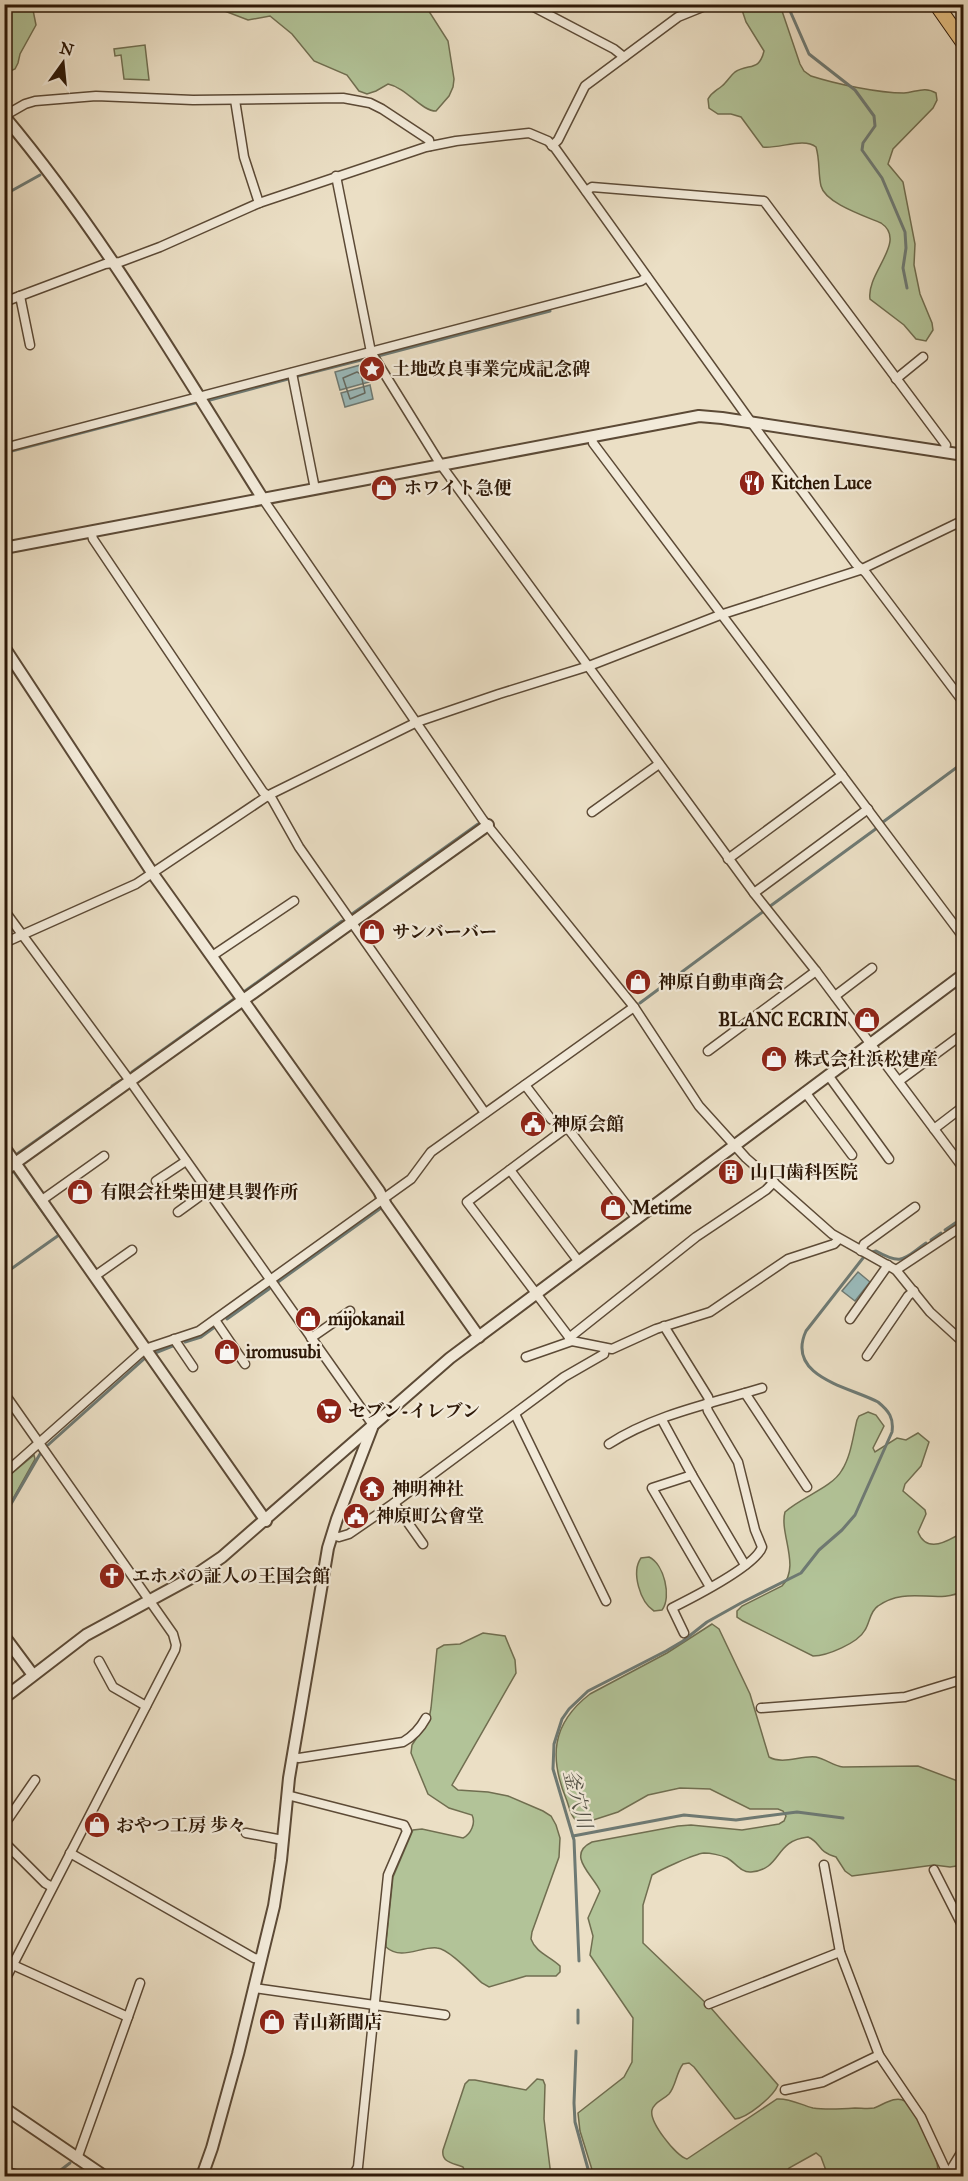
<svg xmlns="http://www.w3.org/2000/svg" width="968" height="2181" font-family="'IM FELL Great Primer','Noto Serif JP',serif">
  <rect width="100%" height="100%" fill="#ebdfc5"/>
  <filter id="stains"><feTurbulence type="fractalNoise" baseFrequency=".00333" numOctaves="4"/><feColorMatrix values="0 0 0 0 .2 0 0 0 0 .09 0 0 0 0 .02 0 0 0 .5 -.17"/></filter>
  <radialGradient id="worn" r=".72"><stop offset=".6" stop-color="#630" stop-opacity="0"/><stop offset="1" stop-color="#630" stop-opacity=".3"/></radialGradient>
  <!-- green -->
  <g fill="#b2c398" stroke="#706e50" stroke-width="1.5">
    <path d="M 740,4 L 780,5 L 800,64 L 804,71 L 811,76 C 836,84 878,93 904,93 C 916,92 925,86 936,93 L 937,100 L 933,108 L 893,149 L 888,164 L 903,182 L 915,244 L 914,265 L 920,294 L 932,323 L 933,330 L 926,341 L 916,339 L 904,325 L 870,299 C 866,273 908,241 881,223 C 865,216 825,203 821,186 C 818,173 820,160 816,147 C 804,137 779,149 763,147 L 741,117 L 731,114 L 718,114 L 709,108 L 708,99 C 712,92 716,91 722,86 C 727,82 730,76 735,72 C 749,63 759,72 764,51 L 746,22 Z"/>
    <polygon points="4,5 32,5 36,25 20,54 18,63 15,69 8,72 5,70"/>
    <path d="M 209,5 L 425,5 L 448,41 L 454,79 L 453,87 L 449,96 L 436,111 C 421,111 407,88 388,84 L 376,91 L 367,94 L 359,91 L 347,75 L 314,61 L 292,34 L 270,16 L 248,20 Z"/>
    <polygon points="145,45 149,80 124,79 121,55 115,56 114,49"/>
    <path d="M 868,1412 L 876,1415 L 884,1426 L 873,1448 L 875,1452 L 897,1438 L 906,1440 L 918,1433 L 929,1442 L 921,1466 L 905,1484 L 903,1491 L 925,1510 L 926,1514 L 918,1532 C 927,1555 950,1540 963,1532 L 963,1591 C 938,1605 907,1585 878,1606 C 870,1611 870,1622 865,1630 C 858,1643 827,1656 813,1656 L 743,1621 L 737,1617 L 737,1611 L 742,1606 L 782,1586 C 801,1567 779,1533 785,1512 C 801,1497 832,1488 842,1470 C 851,1456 853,1436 857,1420 L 859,1416 Z"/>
    <polygon points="34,1455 35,1459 5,1513 5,1500 9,1490 5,1488 5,1479"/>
    <path d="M 649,1557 C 664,1564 672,1597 662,1610 L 654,1611 C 640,1602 631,1572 641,1558 Z"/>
    <path d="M 712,1624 L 719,1629 L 750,1694 L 769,1757 C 783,1765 801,1755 816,1757 C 826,1759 833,1766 843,1767 L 918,1766 L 963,1783 L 963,1865 L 950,1867 L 934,1865 L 852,1876 L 845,1871 L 836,1857 C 816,1851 822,1843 808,1837 C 773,1841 783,1869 751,1872 C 741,1873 735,1862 727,1858 C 721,1855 710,1853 704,1853 C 694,1854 660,1870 652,1875 L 643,1905 L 643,1943 L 711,2008 L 778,2085 C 773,2097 747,2118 735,2119 L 694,2067 L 689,2063 L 683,2064 C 676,2073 676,2086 669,2094 C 663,2100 654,2102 652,2110 C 649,2122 676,2156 687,2159 L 777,2099 C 790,2098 801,2105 813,2108 C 827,2110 841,2109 855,2108 C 861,2108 868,2109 874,2108 C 883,2105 895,2095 905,2101 C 919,2110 940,2161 938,2176 L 828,2176 L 821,2157 L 816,2153 L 789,2168 L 783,2176 L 594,2176 L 580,2131 L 578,2113 L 624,2077 L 632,2062 L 633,2018 L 590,1955 L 593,1936 L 588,1918 L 600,1891 C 594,1876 565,1855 592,1842 L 678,1826 L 691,1825 L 742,1830 L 779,1824 L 784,1821 L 786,1816 L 783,1811 L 778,1809 L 750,1809 L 710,1789 L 680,1788 L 648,1795 L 618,1812 L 581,1824 C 572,1820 570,1810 567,1801 C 549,1758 551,1724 590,1694 L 667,1653 Z"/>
    <path d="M 483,1633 L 505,1636 L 515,1660 L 516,1673 L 452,1785 L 458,1790 L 488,1792 L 508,1796 L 543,1811 L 551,1816 L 556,1825 L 560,1838 L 559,1857 L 532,1932 L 531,1939 C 536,1953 550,1956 560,1966 L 560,1972 L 556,1976 L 526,1976 L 489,1987 L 482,1983 C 472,1974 449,1949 437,1948 C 421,1946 401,1961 386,1947 L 386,1943 L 393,1877 L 413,1830 L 422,1829 L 463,1838 C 471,1834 476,1823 472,1815 L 449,1808 L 428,1794 L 411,1753 L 412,1745 L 429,1719 L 431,1708 L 437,1649 L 444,1645 L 460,1644 Z"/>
    <path d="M 537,2079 L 543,2080 L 545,2085 L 544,2119 L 551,2176 L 467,2176 L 463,2167 C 454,2163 441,2163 443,2150 L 465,2084 L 469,2080 L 475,2080 L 526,2090 Z"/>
  </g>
  <!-- water -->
  <g fill="#9abbbc" stroke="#6e7a74" stroke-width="1.5">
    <polygon points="364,364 369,382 340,390 335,372"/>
    <polygon points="370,385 373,399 345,407 341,393"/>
    <polygon points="858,1272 870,1282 855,1301 842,1291"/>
  </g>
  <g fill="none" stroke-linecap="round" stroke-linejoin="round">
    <!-- shore -->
    <polygon stroke="#646a62" stroke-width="1.5" points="357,372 361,374 365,393 350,399 343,378"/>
    <!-- stream -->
    <g stroke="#6e7a74" stroke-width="3">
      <polyline points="787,4 809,54 855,90 874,116 875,126 863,143 862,150 882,178 905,232 906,248 903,268 907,288"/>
      <polyline points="4,195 40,175"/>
      <polyline points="378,356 550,311"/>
      <polyline points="298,376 369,358"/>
      <polyline points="210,400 288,379"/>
      <polyline points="4,453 195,403"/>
      <polyline points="883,822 964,762"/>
      <polyline points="769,907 877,828"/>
      <polyline points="352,914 478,824"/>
      <polyline points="245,991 342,921"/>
      <polyline points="640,1003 764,911"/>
      <polyline points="132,1072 234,999"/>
      <polyline points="112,1086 120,1081"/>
      <polyline points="17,1154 109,1089"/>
      <polyline points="945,1230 964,1217"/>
      <polyline points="931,1240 941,1233"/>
      <path d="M 872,1252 L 876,1251 C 903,1266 903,1259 926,1243"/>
      <polyline points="4,1274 59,1235 14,1172"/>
      <polyline points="278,1282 381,1208"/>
      <polyline points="227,1319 269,1289"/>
      <polyline points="185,1342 201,1337 216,1326"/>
      <polyline points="155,1353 175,1345"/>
      <polyline points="48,1445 144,1359"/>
      <polyline points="4,1516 40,1454"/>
      <polyline points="573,1836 684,1815 736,1820 797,1812 843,1818"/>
      <path d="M 579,1961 L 574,1840 L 553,1769 L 554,1744 L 562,1719 L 569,1709 L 588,1691 L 666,1651 L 683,1641 L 707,1622 L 741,1603 L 801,1573 L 819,1550 L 842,1530 L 855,1515 L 892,1432 C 894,1418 889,1411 878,1402 C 850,1387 785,1377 806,1331 L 863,1258"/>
      <polyline points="578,2023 578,2010"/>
      <polyline points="576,2051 574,2103 575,2122 590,2176"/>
      <polyline points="53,2176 70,2163"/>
    </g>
    <!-- minor casing -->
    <g stroke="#5c4a36" stroke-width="11">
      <g id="minor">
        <polyline points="528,4 614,49 624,57"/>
        <polyline points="235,100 244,157 259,203"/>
        <polyline points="4,116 25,104 35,101 96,96 193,100 343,98 370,103 382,109 429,140 430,146"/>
        <polyline points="552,146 558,140 585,86 678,17 710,4"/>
        <polyline points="336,176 371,352 441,465 754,893 816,971 964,1169"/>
        <polyline points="586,191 592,187 764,201 946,445 944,452"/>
        <polyline points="20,296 30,345"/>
        <polyline points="4,302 105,264 120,262 160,247 259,203 426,147 456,141 529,133 548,141 555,148 751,422 856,564 866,573 964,703"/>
        <polyline points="292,373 315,489"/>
        <polyline points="896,379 923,357"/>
        <polyline points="592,436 593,443 964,938"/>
        <polyline points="4,448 641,281 647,277"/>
        <polyline points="263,499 483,820 634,1007 699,1106 746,1158 832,1234 896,1270 930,1312 964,1343"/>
        <polyline points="91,531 93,539 263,792 272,799 299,847 485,1113"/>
        <polyline points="592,812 659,764"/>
        <polyline points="728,859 842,775"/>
        <polyline points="754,893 868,809"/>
        <polyline points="4,910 130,1081 373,1425"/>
        <polyline points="4,943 136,884 269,795 417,722 499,694 589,666 720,615 860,570 964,520"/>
        <polyline points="212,956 294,901"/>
        <polyline points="835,996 872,968"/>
        <polyline points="708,1051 816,971"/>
        <polyline points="828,1075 889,1159"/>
        <polyline points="899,1081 964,1033"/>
        <polyline points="525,1085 551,1119 570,1131 637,1219"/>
        <polyline points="805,1092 852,1155"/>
        <polyline points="566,1128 467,1202 572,1341 612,1349 656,1329 710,1312 788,1259 834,1244 839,1239"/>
        <polyline points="934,1129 964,1106"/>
        <polyline points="510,1170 579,1262"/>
        <polyline points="156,1181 186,1161"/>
        <polyline points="42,1200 104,1156"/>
        <polyline points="178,1212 207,1191"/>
        <polyline points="861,1251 864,1244 915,1207"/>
        <polyline points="896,1270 964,1225"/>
        <polyline points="95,1276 132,1250"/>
        <polyline points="850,1319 888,1265"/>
        <polyline points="215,1320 245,1364"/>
        <polyline points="664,1326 708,1397 710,1403"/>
        <polyline points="311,1338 350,1311"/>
        <polyline points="569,1338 696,1237 766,1190 774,1182"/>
        <polyline points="174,1339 193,1367"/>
        <polyline points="867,1356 908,1296 914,1291"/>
        <polyline points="526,1357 572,1341"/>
        <polyline points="4,1393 173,1634 176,1645 175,1650 4,1982"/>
        <polyline points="745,1393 762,1388"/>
        <polyline points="515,1414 606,1601"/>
        <polyline points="662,1420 692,1475 745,1565"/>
        <path d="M 609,1444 C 649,1418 699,1406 745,1393 L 807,1487"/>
        <polyline points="4,1474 145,1349 199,1331 411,1179 431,1152 634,1007"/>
        <polyline points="692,1475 652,1488 710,1587"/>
        <polyline points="394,1503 423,1544"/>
        <polyline points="332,1535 339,1537 349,1534 394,1503 564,1377 604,1354 605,1348"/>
        <path d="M 684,1633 L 672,1608 C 692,1598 756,1566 762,1547 L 755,1530 L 738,1462 L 708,1411 L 706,1404"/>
        <polyline points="99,1661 113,1687 146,1706"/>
        <polyline points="761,1708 905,1697 964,1679"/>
        <path d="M 292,1757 L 299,1758 L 403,1742 C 414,1736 420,1729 426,1718"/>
        <polyline points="287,1795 404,1825 407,1831 388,1875 358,2167 353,2176"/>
        <polyline points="4,1825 35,1780"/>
        <polyline points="246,1833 283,1840"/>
        <polyline points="4,1842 45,1883 52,1887"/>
        <polyline points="70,1853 254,1958 261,1959"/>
        <polyline points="824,1865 840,1952 879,2055 921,2117 948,2175"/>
        <polyline points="934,1870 964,1929"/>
        <polyline points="13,1965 128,2017 77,2159"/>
        <polyline points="254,1988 445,2015"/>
        <polyline points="709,2004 840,1952"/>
        <polyline points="128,2017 140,1983"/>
        <polyline points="785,2090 823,2082 879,2055"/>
        <polyline points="4,2171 21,2176"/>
        <polyline points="947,2176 964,2148"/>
      </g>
    </g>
    <!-- tertiary casing -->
    <g stroke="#5c4a36" stroke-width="14">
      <g id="tertiary">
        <path d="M 4,116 C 103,234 181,369 263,499"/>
        <polyline points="4,548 699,416 722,418 964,455"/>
        <polyline points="4,647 153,874 379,1191 386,1205 479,1337"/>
        <polyline points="4,1147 266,1521"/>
        <polyline points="4,1171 488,825"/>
        <polyline points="4,1636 33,1675"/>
        <polyline points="4,1698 86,1635 191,1578 222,1557 450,1358 964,974"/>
        <polyline points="4,2108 104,2176"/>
        <polyline points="202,2176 212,2148 238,2054 274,1906 281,1860 289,1778 328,1548 337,1519 372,1428"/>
      </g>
    </g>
    <!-- primary casing -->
    <g stroke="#2d1807" stroke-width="16">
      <polyline id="primary" points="936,4 964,44"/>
    </g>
    <!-- minor -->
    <use href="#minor" stroke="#f2ead9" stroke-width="8"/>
    <!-- tertiary -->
    <use href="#tertiary" stroke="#f2ead9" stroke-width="10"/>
    <!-- primary -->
    <use href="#primary" stroke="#e6c082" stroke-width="14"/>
  </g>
  <!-- icons -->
  <defs>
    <g id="sight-disc" transform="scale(1.35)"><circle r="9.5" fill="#8f2418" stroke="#f2ead9"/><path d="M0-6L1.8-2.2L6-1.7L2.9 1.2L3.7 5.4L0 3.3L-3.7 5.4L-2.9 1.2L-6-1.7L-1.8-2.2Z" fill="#fff"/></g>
    <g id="restaurant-disc" transform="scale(1.35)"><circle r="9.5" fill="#8f2418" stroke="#f2ead9"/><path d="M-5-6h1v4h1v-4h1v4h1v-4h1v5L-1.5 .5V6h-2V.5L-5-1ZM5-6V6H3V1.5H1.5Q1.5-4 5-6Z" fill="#fff"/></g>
    <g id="shop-disc" transform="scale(1.35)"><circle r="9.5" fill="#8f2418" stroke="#f2ead9"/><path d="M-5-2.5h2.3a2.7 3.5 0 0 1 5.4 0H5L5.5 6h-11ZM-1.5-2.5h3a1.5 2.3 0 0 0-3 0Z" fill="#fff"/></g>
    <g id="civic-disc" transform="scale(1.35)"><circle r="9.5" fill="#8f2418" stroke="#f2ead9"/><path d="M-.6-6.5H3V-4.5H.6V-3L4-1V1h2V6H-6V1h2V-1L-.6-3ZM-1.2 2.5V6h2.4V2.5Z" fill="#fff"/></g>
    <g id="building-disc" transform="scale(1.35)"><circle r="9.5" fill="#8f2418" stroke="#f2ead9"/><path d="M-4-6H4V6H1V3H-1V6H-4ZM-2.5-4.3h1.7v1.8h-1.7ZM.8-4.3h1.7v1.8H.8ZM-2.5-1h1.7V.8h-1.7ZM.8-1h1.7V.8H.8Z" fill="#fff"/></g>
    <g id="supermarket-disc" transform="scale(1.35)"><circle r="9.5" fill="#8f2418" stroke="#f2ead9"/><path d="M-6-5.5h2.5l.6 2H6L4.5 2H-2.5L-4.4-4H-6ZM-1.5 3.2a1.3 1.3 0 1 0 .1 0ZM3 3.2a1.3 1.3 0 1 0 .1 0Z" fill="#fff"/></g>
    <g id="temple-disc" transform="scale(1.35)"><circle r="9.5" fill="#8f2418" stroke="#f2ead9"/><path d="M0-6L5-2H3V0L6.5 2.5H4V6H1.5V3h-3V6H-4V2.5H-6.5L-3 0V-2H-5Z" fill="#fff"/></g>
    <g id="church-disc" transform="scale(1.35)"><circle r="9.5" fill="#8f2418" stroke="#f2ead9"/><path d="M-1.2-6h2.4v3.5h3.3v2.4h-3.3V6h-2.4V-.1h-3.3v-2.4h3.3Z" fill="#fff"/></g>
  </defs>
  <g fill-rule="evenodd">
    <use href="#sight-disc" x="372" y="369"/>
    <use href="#restaurant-disc" x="752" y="483"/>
    <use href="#shop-disc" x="384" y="488"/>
    <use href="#shop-disc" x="372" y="932"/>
    <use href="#shop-disc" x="638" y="982"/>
    <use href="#shop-disc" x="867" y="1020"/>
    <use href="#shop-disc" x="774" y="1059"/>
    <use href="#civic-disc" x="533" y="1124"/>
    <use href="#building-disc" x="731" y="1172"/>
    <use href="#shop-disc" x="80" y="1192"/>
    <use href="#shop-disc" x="613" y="1208"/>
    <use href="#shop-disc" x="308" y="1319"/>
    <use href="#shop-disc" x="227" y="1352"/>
    <use href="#supermarket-disc" x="329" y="1411"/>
    <use href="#temple-disc" x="372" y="1489"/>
    <use href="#civic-disc" x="356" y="1516"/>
    <use href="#church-disc" x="112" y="1576"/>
    <use href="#shop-disc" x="97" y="1825"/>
    <use href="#shop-disc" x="272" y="2022"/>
  </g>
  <g text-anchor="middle" stroke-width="4.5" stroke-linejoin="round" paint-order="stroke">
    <!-- poi labels -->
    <g font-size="18" font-weight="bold" fill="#2d1807" stroke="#f2ead9" text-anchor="start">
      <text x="392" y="375">土地改良事業完成記念碑</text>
      <text x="771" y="489">Kitchen Luce</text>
      <text x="404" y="494">ホワイト急便</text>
      <text x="392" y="938">サンバーバー</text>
      <text x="658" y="988">神原自動車商会</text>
      <text x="848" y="1026" text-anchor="end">BLANC ECRIN</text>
      <text x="794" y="1065">株式会社浜松建産</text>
      <text x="552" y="1130">神原会館</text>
      <text x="750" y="1178">山口歯科医院</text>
      <text x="100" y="1198">有限会社柴田建具製作所</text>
      <text x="632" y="1214">Metime</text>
      <text x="328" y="1325">mijokanail</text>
      <text x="246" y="1358">iromusubi</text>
      <text x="348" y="1417">セブン-イレブン</text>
      <text x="392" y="1495">神明神社</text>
      <text x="376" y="1522">神原町公會堂</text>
      <text x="132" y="1582">エホバの証人の王国会館</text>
      <text x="116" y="1831">おやつ工房 歩々</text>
      <text x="292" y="2028">青山新聞店</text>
    </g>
    <!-- water labels -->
    <g font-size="20" font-style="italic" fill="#535146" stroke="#f2ead9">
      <text transform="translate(578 1799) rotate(75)" y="7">釜穴川</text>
    </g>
  </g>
  <!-- margin -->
  <rect width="968" height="2181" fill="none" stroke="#ebdfc5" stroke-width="24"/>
  <rect x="6" y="6" width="956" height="2169" fill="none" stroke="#2d1807" stroke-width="3"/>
  <rect x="12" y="12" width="944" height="2157" fill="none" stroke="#2d1807" stroke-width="1.5"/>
  <!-- north arrow -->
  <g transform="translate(63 63) rotate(15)" stroke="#f2ead9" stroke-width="4.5" paint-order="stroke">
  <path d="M0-4.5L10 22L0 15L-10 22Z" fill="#2d1807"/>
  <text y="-9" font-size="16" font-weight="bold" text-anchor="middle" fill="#2d1807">N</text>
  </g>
  <rect width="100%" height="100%" filter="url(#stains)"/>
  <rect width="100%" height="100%" fill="url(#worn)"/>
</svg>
